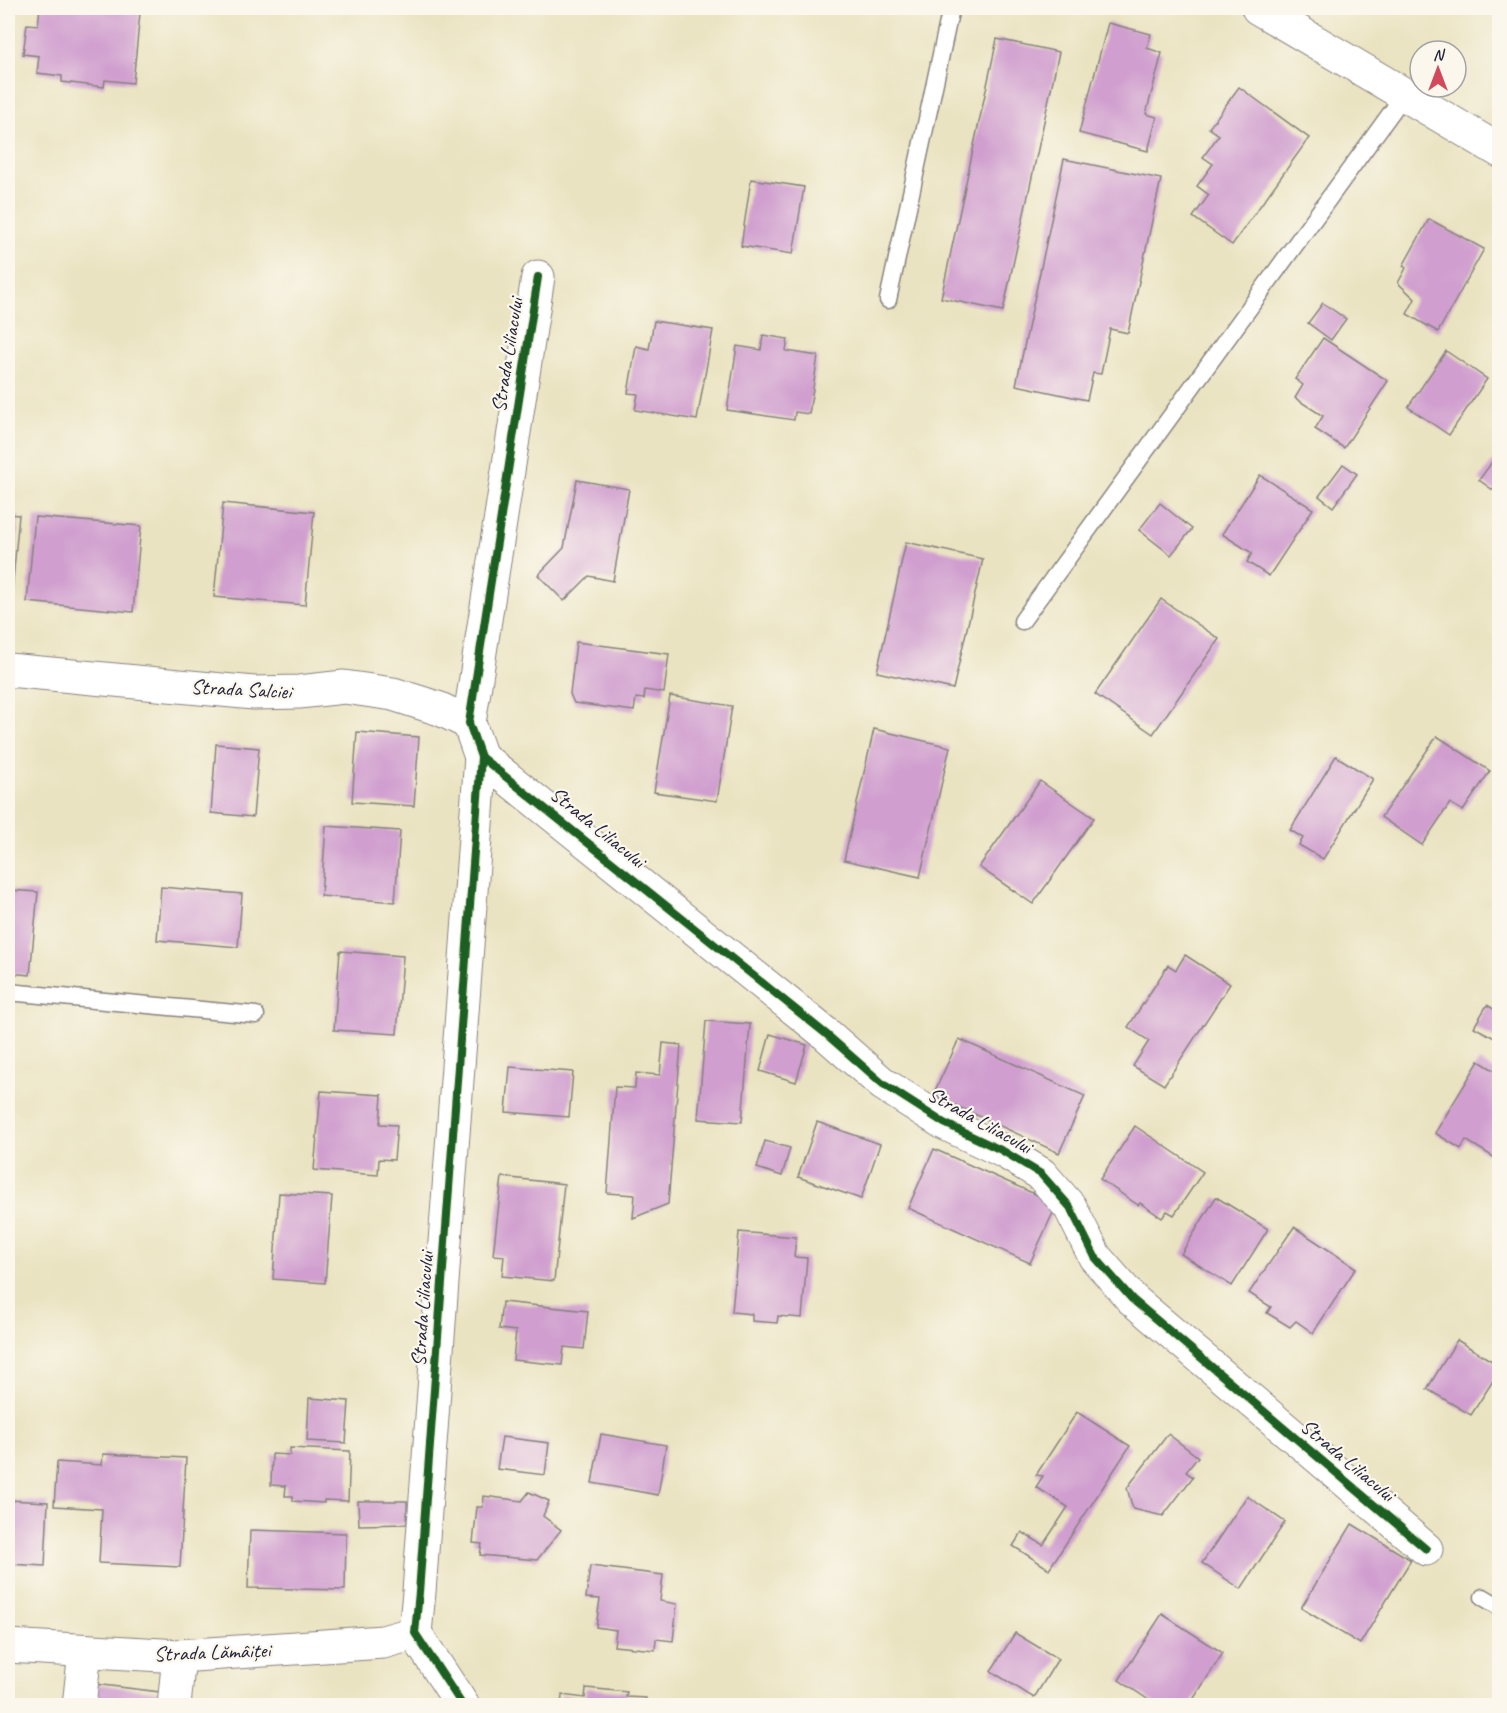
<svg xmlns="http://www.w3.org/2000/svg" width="1507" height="1713" font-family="Caveat,sans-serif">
  <rect width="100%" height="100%" fill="#fbf7ec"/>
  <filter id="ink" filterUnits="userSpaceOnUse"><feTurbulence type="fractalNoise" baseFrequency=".0167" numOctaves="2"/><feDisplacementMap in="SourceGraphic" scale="12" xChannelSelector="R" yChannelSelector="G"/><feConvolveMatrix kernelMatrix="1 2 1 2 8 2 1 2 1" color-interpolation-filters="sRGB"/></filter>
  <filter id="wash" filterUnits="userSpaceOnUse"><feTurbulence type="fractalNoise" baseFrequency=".008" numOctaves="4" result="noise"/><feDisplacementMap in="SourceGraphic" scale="24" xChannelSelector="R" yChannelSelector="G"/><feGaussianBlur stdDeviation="1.35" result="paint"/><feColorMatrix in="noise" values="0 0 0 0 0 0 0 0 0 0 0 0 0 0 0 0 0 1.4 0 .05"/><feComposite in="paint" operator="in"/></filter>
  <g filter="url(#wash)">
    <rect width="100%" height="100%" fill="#eae3c1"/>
    <g id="blocks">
      <!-- building -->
      <g fill="#d09fcf">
        <polygon points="40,8 90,8 140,13 133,83 105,80 104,87 62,82 62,76 37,73 39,56 23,54 27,24 38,25"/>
        <polygon points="1108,23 1151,34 1147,48 1162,53 1146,114 1157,117 1148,151 1079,133"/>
        <polygon points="997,39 1059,52 1003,311 941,298"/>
        <polygon points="1239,87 1309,138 1232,245 1193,217 1209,195 1197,186 1213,164 1203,157 1219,135 1209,128"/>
        <polygon points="1064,159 1161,179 1128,333 1110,329 1101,374 1093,373 1087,400 1016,385"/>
        <polygon points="751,179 804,187 793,254 741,246"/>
        <polygon points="1429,219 1484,249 1438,332 1407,314 1415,299 1398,283 1406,268 1403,266"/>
        <polygon points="1323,303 1346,319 1331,340 1308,323"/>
        <polygon points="654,321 713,330 697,420 635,410 638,394 628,393 636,346 649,349"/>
        <polygon points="763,335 788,339 786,351 818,356 809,414 795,412 794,420 727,410 737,346 761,350"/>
        <polygon points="1323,338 1388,381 1344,448 1315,429 1323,416 1295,398 1303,385 1295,379"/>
        <polygon points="1446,351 1487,379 1449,435 1408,407"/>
        <polygon points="1500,451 1500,495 1479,480"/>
        <polygon points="1343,464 1357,474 1333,507 1319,496"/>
        <polygon points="1260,475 1313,509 1269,576 1247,562 1252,553 1222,534"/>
        <polygon points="577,480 629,489 613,581 589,576 564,601 538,575 564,548"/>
        <polygon points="223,503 314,512 305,605 214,597"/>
        <polygon points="1160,503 1192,529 1171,555 1139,530"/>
        <polygon points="8,514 19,515 11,602 8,602"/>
        <polygon points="35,517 141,526 133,612 27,602"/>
        <polygon points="906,542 983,559 953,689 877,672"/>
        <polygon points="1161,599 1219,639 1153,734 1095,694"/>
        <polygon points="576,642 669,654 664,693 645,690 644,699 636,698 634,711 574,703 570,694"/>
        <polygon points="670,696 732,706 717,801 654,792"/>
        <polygon points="874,729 950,747 920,877 844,860"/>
        <polygon points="357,732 419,737 414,806 352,802"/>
        <polygon points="1437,736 1490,771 1463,811 1450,803 1422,845 1381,817"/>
        <polygon points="216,744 259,748 253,817 211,813"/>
        <polygon points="1336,756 1373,779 1323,859 1299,845 1303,838 1290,830"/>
        <polygon points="1040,781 1094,818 1033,904 979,867"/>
        <polygon points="326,826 400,831 395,902 321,896"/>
        <polygon points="161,887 242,894 238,947 157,940"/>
        <polygon points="8,890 38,892 30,975 8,973"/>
        <polygon points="340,951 403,956 397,1034 334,1030"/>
        <polygon points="1185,955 1230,984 1164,1085 1133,1066 1149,1041 1128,1027 1168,965 1176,970"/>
        <polygon points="1487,1005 1500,1013 1500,1041 1474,1027"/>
        <polygon points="706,1021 750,1024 742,1122 698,1119"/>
        <polygon points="770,1034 807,1045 796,1082 760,1071"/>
        <polygon points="959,1039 1085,1096 1059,1153 933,1095"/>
        <polygon points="663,1043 681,1045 668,1204 633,1218 635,1195 607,1193 615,1087 635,1088 636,1073 660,1075"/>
        <polygon points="1479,1061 1500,1074 1500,1151 1495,1158 1466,1140 1461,1149 1435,1133"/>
        <polygon points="510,1067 573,1072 569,1117 506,1112"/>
        <polygon points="321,1091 382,1095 380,1124 397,1125 394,1160 379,1159 378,1175 314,1170"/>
        <polygon points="817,1122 880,1144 861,1199 798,1177"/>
        <polygon points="1135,1126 1203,1172 1174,1215 1167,1211 1162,1218 1140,1203 1138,1205 1100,1179"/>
        <polygon points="765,1141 790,1148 782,1176 757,1168"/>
        <polygon points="934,1149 1057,1204 1030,1263 908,1208"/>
        <polygon points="502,1177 564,1184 554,1281 502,1276 504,1256 493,1255"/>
        <polygon points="279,1193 332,1196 325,1283 273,1279"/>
        <polygon points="1216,1197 1268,1229 1232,1286 1181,1254"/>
        <polygon points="1294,1227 1356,1268 1313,1333 1296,1321 1290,1327 1267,1313 1271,1307 1249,1293"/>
        <polygon points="739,1232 796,1237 794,1257 807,1258 802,1318 778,1316 777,1323 752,1321 752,1314 732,1312"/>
        <polygon points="502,1302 588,1311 584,1349 564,1347 562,1365 513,1360 516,1331 499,1329"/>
        <polygon points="1457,1340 1500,1366 1500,1370 1471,1415 1427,1389"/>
        <polygon points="309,1398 349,1401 346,1443 307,1441"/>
        <polygon points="1077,1412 1130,1446 1049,1569 1013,1546 1022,1532 1043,1545 1068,1507 1036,1487 1043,1476 1036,1475"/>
        <polygon points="601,1434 666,1445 658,1495 592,1483"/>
        <polygon points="1168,1434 1198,1457 1186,1472 1193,1477 1163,1516 1133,1509 1127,1488"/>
        <polygon points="502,1437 549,1443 545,1475 497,1469"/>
        <polygon points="290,1448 350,1451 348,1501 324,1500 324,1503 293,1501 293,1496 285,1496 286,1486 271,1485 272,1454 290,1455"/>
        <polygon points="103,1454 186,1458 180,1567 99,1563 102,1509 54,1506 57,1462 102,1465"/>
        <polygon points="529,1492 549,1501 543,1516 561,1530 537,1560 480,1555 482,1544 473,1543 477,1507 483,1507 484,1496 522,1501"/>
        <polygon points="1247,1496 1285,1522 1241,1589 1202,1563"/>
        <polygon points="8,1500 48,1502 45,1566 8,1564"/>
        <polygon points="358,1501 407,1501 407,1524 359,1525"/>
        <polygon points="1352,1524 1411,1560 1360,1644 1301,1608"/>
        <polygon points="250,1530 346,1533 345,1590 248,1588"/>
        <polygon points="590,1566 663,1575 660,1601 677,1604 673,1641 656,1639 655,1650 614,1646 616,1630 596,1627 600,1599 586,1598"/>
        <polygon points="1162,1614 1223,1653 1189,1706 1158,1706 1119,1680"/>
        <polygon points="1015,1633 1058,1659 1034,1698 991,1671"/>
        <polygon points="94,1684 160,1692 159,1706 92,1706"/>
        <polygon points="586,1688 627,1692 626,1697 646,1698 645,1706 561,1706 562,1695 585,1698"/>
      </g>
    </g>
  </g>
  <g filter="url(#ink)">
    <use href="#blocks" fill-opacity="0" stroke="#86827e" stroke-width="1.5"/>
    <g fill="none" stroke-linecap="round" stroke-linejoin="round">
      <!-- service casing -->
      <g stroke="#86827e" stroke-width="19">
        <g id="service">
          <polyline points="888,300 951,8"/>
          <polyline points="1022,621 1404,95"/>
          <polyline points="8,992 256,1015"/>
          <polyline points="1483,1597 1500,1607"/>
        </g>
      </g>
      <!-- minor casing -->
      <g stroke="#86827e" stroke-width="35">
        <g id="minor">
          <polyline points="8,670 254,693 299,692 344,687 393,694 440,709 469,723"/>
          <polyline points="481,757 469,723 538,277"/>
          <polyline points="8,1646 179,1656 383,1642 415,1633"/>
          <polyline points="79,1706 85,1651"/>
          <polyline points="174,1706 179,1656"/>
          <polyline points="463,1706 415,1633 419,1592 481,757 826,1034 883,1084 944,1123 1003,1151 1041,1174 1070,1207 1095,1257 1132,1299 1426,1549"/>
        </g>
      </g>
      <!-- tertiary casing -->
      <g stroke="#86827e" stroke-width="35">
        <polyline id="tertiary" points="1258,8 1500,151"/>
      </g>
      <!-- service -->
      <use href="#service" stroke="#fff" stroke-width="16"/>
      <!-- minor -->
      <use href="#minor" stroke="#fff" stroke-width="33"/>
      <!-- tertiary -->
      <use href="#tertiary" stroke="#fff" stroke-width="33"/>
      <!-- cycleway casing -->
      <g stroke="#fbf7ec" stroke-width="11">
        <g id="cycleway">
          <polyline points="481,757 469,723 538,277"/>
          <polyline points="463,1706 415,1633 419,1592 481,757 826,1034 883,1084 944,1123 1003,1151 1041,1174 1070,1207 1095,1257 1132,1299 1426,1549"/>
        </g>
      </g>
      <!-- cycleway -->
      <use href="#cycleway" stroke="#1b5e20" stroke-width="8"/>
    </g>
  </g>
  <g text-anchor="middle" stroke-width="4.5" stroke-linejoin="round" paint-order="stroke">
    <!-- street labels -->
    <g font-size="21" fill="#22223b" stroke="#fbf7ec">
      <text transform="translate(507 355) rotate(-81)" y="7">Strada Liliacului</text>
      <text transform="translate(241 689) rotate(3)" y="7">Strada Salciei</text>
      <text transform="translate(598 827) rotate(39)" y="7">Strada Liliacului</text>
      <text transform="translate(980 1120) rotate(29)" y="7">Strada Liliacului</text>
      <text transform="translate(422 1309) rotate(-86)" y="7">Strada Liliacului</text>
      <text transform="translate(1348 1460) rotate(40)" y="7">Strada Liliacului</text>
      <text transform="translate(212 1652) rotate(-2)" y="7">Strada Lămâiței</text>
    </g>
  </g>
  <!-- margin -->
  <rect width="1507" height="1713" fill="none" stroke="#fbf7ec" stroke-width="30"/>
  <!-- north arrow -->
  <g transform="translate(1438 69)"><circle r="28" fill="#fbf7ec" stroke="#a4a2a5" stroke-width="1.5"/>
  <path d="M0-4.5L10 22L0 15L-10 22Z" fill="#d1495b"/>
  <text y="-9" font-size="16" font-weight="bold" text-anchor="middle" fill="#22223b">N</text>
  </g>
</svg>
